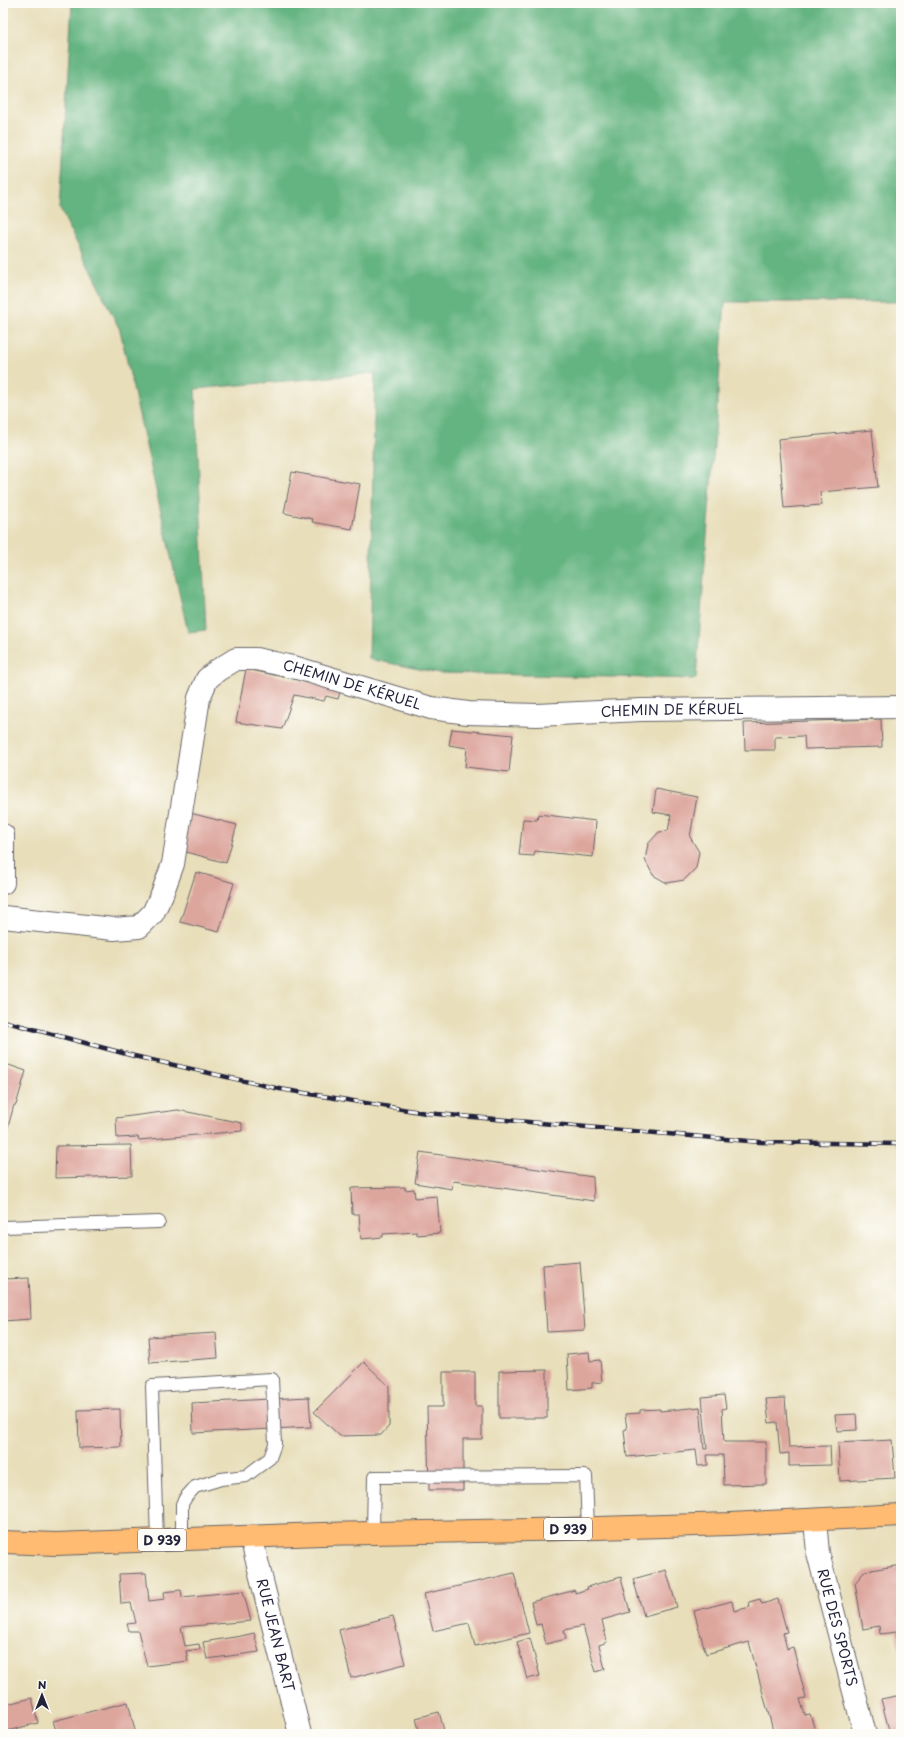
<svg xmlns="http://www.w3.org/2000/svg" width="904" height="1737" font-family="'Playpen Sans',sans-serif">
  <rect width="100%" height="100%" fill="#fdfcf7"/>
  <filter id="ink" filterUnits="userSpaceOnUse"><feTurbulence type="fractalNoise" baseFrequency=".025" numOctaves="2"/><feDisplacementMap in="SourceGraphic" scale="8" xChannelSelector="R" yChannelSelector="G"/><feConvolveMatrix kernelMatrix="1 2 1 2 8 2 1 2 1" color-interpolation-filters="sRGB"/></filter>
  <filter id="wash" filterUnits="userSpaceOnUse"><feTurbulence type="fractalNoise" baseFrequency=".012" numOctaves="4" result="noise"/><feDisplacementMap in="SourceGraphic" scale="16" xChannelSelector="R" yChannelSelector="G"/><feGaussianBlur stdDeviation="0.9" result="paint"/><feColorMatrix in="noise" values="0 0 0 0 0 0 0 0 0 0 0 0 0 0 0 0 0 1.4 0 .05"/><feComposite in="paint" operator="in"/></filter>
  <g filter="url(#wash)">
    <rect width="100%" height="100%" fill="#e8deba"/>
    <!-- forest -->
    <polygon fill="#63b480" stroke="#426b5e" points="72,3 901,3 901,302 725,302 696,679 439,673 369,659 375,373 195,389 206,630 188,632 120,330 60,209"/>
    <g id="blocks">
      <!-- building -->
      <g fill="#dda69d">
        <polygon points="872,430 878,487 820,492 821,505 784,508 778,439"/>
        <polygon points="292,472 360,484 352,529 312,522 313,519 284,513"/>
        <polygon points="246,669 341,689 338,699 326,696 324,701 294,695 282,729 236,722"/>
        <polygon points="881,719 882,747 805,749 804,736 775,737 775,750 745,750 744,723"/>
        <polygon points="452,729 513,735 509,772 465,767 467,748 449,745"/>
        <polygon points="656,789 697,797 690,837 699,852 696,868 684,880 667,883 653,875 645,860 648,844 659,832 668,831 671,815 653,812"/>
        <polygon points="190,813 237,825 226,863 183,851"/>
        <polygon points="538,814 596,821 593,857 535,851 534,856 519,855 523,819 537,820"/>
        <polygon points="196,872 234,883 219,932 180,922"/>
        <polygon points="3,1063 26,1071 16,1105 14,1105 6,1134 3,1134"/>
        <polygon points="178,1110 242,1123 242,1131 139,1140 138,1137 117,1138 116,1118"/>
        <polygon points="131,1145 132,1176 55,1178 56,1146"/>
        <polygon points="420,1152 593,1177 594,1201 453,1181 452,1189 415,1183"/>
        <polygon points="405,1187 405,1190 414,1189 415,1198 437,1196 440,1233 417,1235 417,1232 383,1234 383,1237 361,1239 359,1214 352,1214 351,1188"/>
        <polygon points="580,1262 585,1330 547,1332 543,1265"/>
        <polygon points="29,1278 31,1319 3,1321 3,1279"/>
        <polygon points="216,1333 218,1358 150,1363 148,1337"/>
        <polygon points="589,1352 590,1361 600,1360 602,1382 592,1383 592,1388 569,1390 567,1354"/>
        <polygon points="364,1362 389,1386 389,1426 381,1435 340,1436 314,1412"/>
        <polygon points="547,1370 547,1418 499,1418 499,1371"/>
        <polygon points="443,1372 475,1372 475,1406 482,1406 482,1439 463,1439 463,1490 429,1490 427,1407 443,1407"/>
        <polygon points="724,1395 726,1408 722,1409 724,1442 766,1442 766,1484 724,1485 723,1455 707,1455 708,1465 698,1466 696,1450 627,1457 624,1430 627,1429 625,1414 640,1413 640,1410 660,1409 660,1411 700,1407 704,1449 707,1449 702,1397"/>
        <polygon points="309,1397 311,1427 193,1433 192,1403"/>
        <polygon points="785,1398 789,1447 830,1446 831,1465 789,1466 789,1453 780,1454 777,1422 769,1423 766,1399"/>
        <polygon points="120,1409 121,1447 79,1448 78,1410"/>
        <polygon points="856,1414 857,1430 837,1431 835,1415"/>
        <polygon points="892,1440 895,1478 840,1481 838,1443"/>
        <polygon points="901,1565 901,1657 900,1657 896,1632 880,1634 879,1626 863,1629 855,1583 865,1571"/>
        <polygon points="666,1570 677,1607 644,1616 633,1579"/>
        <polygon points="146,1573 149,1601 165,1599 164,1592 181,1590 182,1597 243,1591 251,1621 181,1627 185,1646 199,1644 200,1649 186,1651 188,1661 147,1666 138,1631 129,1631 127,1624 136,1623 131,1603 121,1604 119,1574"/>
        <polygon points="514,1573 529,1633 475,1646 469,1623 433,1631 424,1594"/>
        <polygon points="621,1577 630,1612 602,1620 607,1642 599,1645 605,1669 596,1672 583,1626 564,1630 566,1639 546,1644 541,1624 536,1625 531,1602 575,1590 575,1593 588,1589 587,1587"/>
        <polygon points="760,1599 762,1604 778,1599 787,1632 783,1633 787,1649 793,1647 806,1698 800,1699 805,1715 810,1714 816,1734 774,1734 749,1642 706,1654 694,1611 732,1601 734,1611 750,1607 749,1602"/>
        <polygon points="393,1616 405,1664 351,1678 339,1630"/>
        <polygon points="254,1633 259,1652 207,1659 203,1642 241,1636"/>
        <polygon points="530,1638 540,1676 527,1679 517,1642"/>
        <polygon points="901,1695 901,1732 890,1734 881,1699"/>
        <polygon points="32,1698 38,1723 3,1732 3,1705"/>
        <polygon points="128,1702 136,1734 57,1734 53,1721"/>
        <polygon points="439,1712 445,1734 420,1734 416,1718"/>
      </g>
    </g>
  </g>
  <g filter="url(#ink)">
    <use href="#blocks" fill-opacity="0" stroke="#676467" stroke-width="1"/>
    <g fill="none" stroke-linecap="round" stroke-linejoin="round">
      <!-- lane casing -->
      <g stroke="#676467" stroke-width="14">
        <g id="lane">
          <polyline points="3,1227 159,1222"/>
          <polyline points="373,1533 374,1477 586,1476 588,1528"/>
          <polyline points="157,1540 152,1386 272,1379 275,1444 270,1458 246,1476 221,1479 195,1487 186,1497 182,1504 182,1539"/>
        </g>
      </g>
      <!-- street casing -->
      <g stroke="#676467" stroke-width="24">
        <g id="street">
          <polyline points="3,835 3,883"/>
          <path id="s1" d="M 3,917 L 114,929 L 139,927 L 153,913 L 162,894 L 173,864 L 199,698 L 207,679 L 218,670 L 236,659 L 256,659 L 297,668 L 431,708 L 468,713 L 537,715 L 641,710 L 901,707"/>
          <path id="s2" d="M 815,1520 L 818,1553 L 865,1734"/>
          <path id="s3" d="M 251,1537 L 300,1734"/>
        </g>
      </g>
      <!-- primary casing -->
      <g stroke="#676467" stroke-width="24">
        <polyline id="primary" points="3,1542 56,1544 321,1534 532,1530 730,1524 901,1515"/>
      </g>
      <!-- lane -->
      <use href="#lane" stroke="#fff" stroke-width="12"/>
      <!-- street -->
      <use href="#street" stroke="#fff" stroke-width="22"/>
      <!-- primary -->
      <use href="#primary" stroke="#ffbb71" stroke-width="22"/>
      <!-- rail casing -->
      <g stroke="#22223b" stroke-width="4.5">
        <polyline id="rail" points="3,1021 134,1056 280,1089 426,1113 760,1142 901,1144"/>
      </g>
      <!-- rail -->
      <use href="#rail" stroke="#fdfcf7" stroke-width="3" stroke-dasharray="9" stroke-linecap="butt"/>
    </g>
  </g>
  <g text-anchor="middle" stroke-width="3" stroke-linejoin="round" paint-order="stroke">
    <!-- shield labels -->
    <g fill="#fdfcf7" stroke="#646373" stroke-width="1">
      <rect x="544" y="1518" width="48" height="22" rx="3"/>
      <rect x="138" y="1529" width="48" height="22" rx="3"/>
    </g>
    <g font-size="13" font-weight="bold" fill="#22223b">
      <text x="568" y="1534">D 939</text>
      <text x="162" y="1545">D 939</text>
    </g>
    <!-- street labels -->
    <g font-size="14" fill="#22223b" stroke="#fdfcf7">
      <text dy="5" stroke="none"><textPath href="#s1" startOffset="553">CHEMIN DE KÉRUEL</textPath></text>
      <text dy="5" stroke="none"><textPath href="#s1" startOffset="877">CHEMIN DE KÉRUEL</textPath></text>
      <text dy="5" stroke="none"><textPath href="#s2" startOffset="110">RUE DES SPORTS</textPath></text>
      <text dy="5" stroke="none"><textPath href="#s3" startOffset="101">RUE JEAN BART</textPath></text>
    </g>
  </g>
  <!-- margin -->
  <rect width="904" height="1737" fill="none" stroke="#fdfcf7" stroke-width="16"/>
  <!-- north arrow -->
  <g transform="translate(42 1695)" stroke="#fdfcf7" stroke-width="3" paint-order="stroke">
  <path d="M0-3L7 15L0 10L-7 15Z" fill="#22223b"/>
  <text y="-6" font-size="11" font-weight="bold" text-anchor="middle" fill="#22223b">N</text>
  </g>
</svg>
